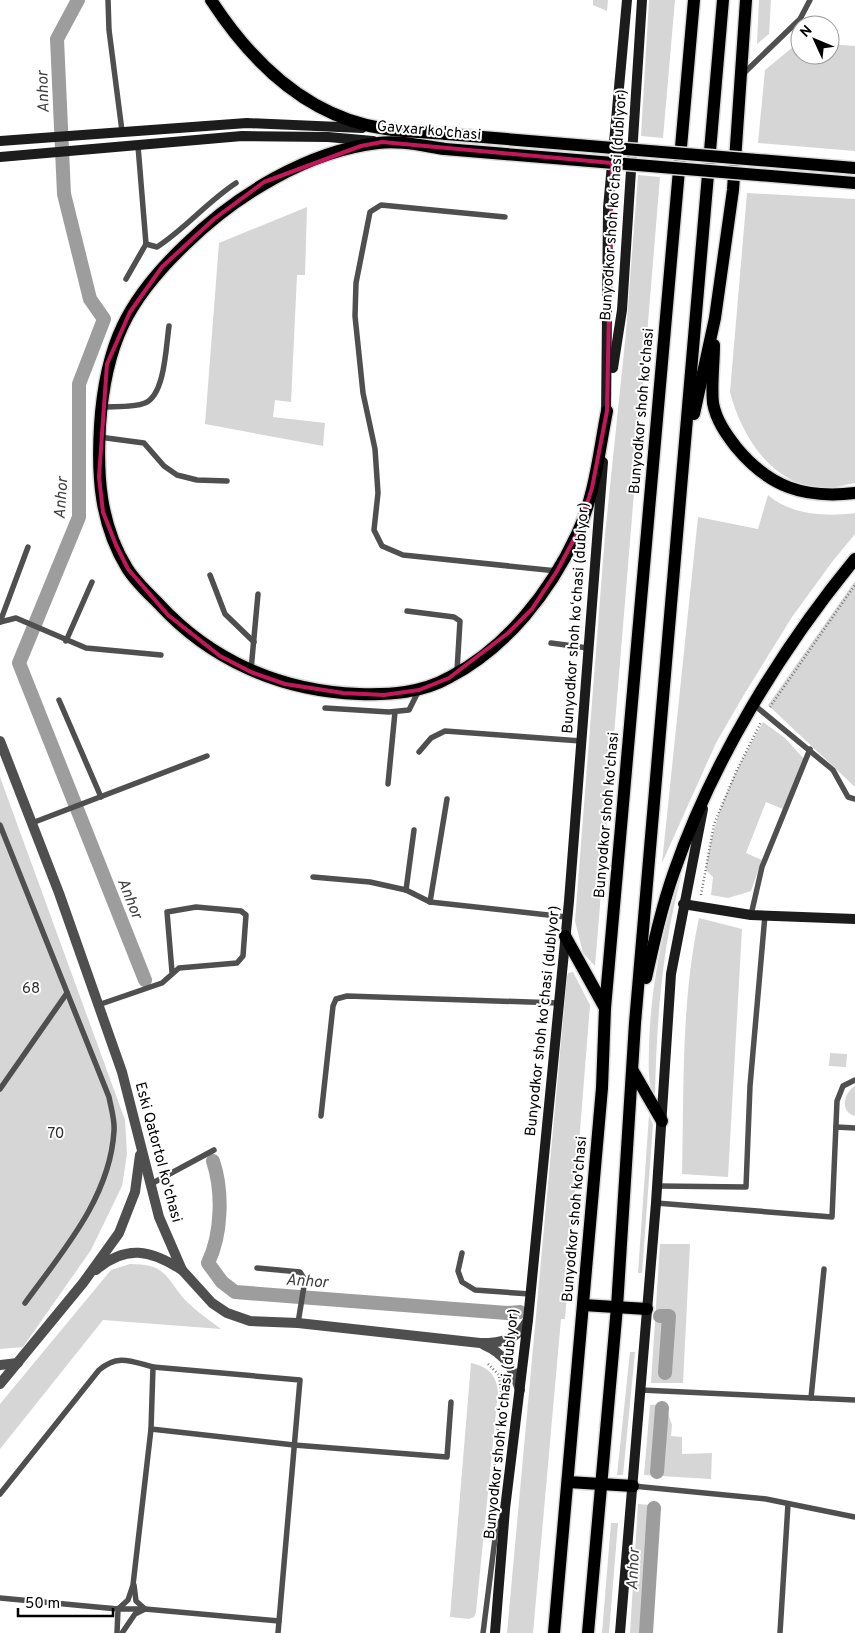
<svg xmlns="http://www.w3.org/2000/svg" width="855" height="1633" font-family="Overpass,sans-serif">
  <rect width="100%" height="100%" fill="#fff"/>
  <!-- green -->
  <g fill="#d6d6d6">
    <polygon points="593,0 608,0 607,11 593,5"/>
    <polygon points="649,0 675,0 663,138 641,136"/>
    <polygon points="759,0 771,0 769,34 757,44"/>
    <polygon points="799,42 800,55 830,55 830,44 855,46 855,151 758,143 765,70"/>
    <polygon points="638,175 660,177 595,966 583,953 575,921 605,535 626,332"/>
    <path d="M 747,193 L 855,199 L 855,483 C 844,485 832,489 820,488 C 771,484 741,435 730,392 Z"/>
    <polygon points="307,207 305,275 297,275 291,402 275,400 273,417 325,423 323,446 205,424 219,243"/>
    <path d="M 768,495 C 791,515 826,517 855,513 L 855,534 L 832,562 L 792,617 L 742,698 L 716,743 L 662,863 L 698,517 L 758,529 Z"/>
    <polygon points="855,581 855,787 768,705"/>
    <path d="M 763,722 L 785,738 L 804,759 L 783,809 L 766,802 L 746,853 L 762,860 L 751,891 L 728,898 L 711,895 L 713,877 L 706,870 C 714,811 734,774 763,722 Z"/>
    <polygon points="0,777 125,1120 127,1154 122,1186 91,1250 23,1347 0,1349"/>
    <path d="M 682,873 C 662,947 657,1016 655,1093 L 653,1094 C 647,1078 649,1062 649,1045 C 651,986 662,928 682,873 Z"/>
    <path d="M 699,918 L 742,929 L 728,1177 L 682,1174 C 684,1089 681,1002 699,918 Z"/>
    <polygon points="573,972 590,1005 565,1319 561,1319 533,1633 507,1633 567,976 568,973"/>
    <polygon points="830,1053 847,1054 846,1067 829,1066"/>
    <path d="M 855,1086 L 855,1116 C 839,1112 844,1092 855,1086 Z"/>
    <polygon points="649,1115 653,1124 642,1273 638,1273"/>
    <polygon points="660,1244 690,1244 683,1383 651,1383"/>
    <path d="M 130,1264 C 167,1264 165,1277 185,1300 C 196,1311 209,1320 221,1329 L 103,1320 L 0,1449 L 0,1404 L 111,1270 Z"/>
    <polygon points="630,1352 635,1352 623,1475 617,1475"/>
    <path d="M 471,1363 C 488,1367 496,1374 498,1392 L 476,1612 L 474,1617 L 469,1619 L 450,1617 Z"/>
    <polygon points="665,1404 672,1425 671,1436 682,1437 682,1454 712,1453 711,1479 644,1475 650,1405"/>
    <polygon points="638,1504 651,1505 642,1615 643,1633 630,1633"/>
    <polygon points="611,1523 618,1523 609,1633 602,1633"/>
  </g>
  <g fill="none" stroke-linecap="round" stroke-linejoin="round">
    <!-- canal -->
    <g stroke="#9d9d9d" stroke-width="14">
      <polyline points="78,0 57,39 64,194 90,299 104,319 79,384 79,517 19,663 145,980"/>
      <path d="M 213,1161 C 223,1191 222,1234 208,1263 L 222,1282 L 235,1292 L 507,1313 L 520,1312"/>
      <polyline points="660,1316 669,1316 665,1373"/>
      <polyline points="657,1472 662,1408"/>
      <polyline points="646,1633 654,1508"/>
    </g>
    <!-- primary casing -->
    <g stroke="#dbdbdb" stroke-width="15">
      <g id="primary">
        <path d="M 211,0 C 252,63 309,118 386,129 C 406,132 426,132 446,134"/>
        <path d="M 445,149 C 424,146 399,140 378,143 C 308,151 236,195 186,244 C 127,300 105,345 100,426 C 97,476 100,524 127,568 C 135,581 147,592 158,603 C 211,661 281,691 359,694 C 390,695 422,693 450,677 C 507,647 550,592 577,534 C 595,496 599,451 607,411"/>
        <path d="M 714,345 C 714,364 711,385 713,403 C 716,420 726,434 736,447 C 769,487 804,499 855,493"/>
        <polyline points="694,414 715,318 733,190 746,0"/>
        <polyline points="565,936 605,1008"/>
        <path d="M 646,978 C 654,942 662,906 674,872 C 712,762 781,649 855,559"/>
        <polyline points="633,1071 662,1121"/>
        <polyline points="583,1305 647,1309"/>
        <polyline points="568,1482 633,1486"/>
        <polyline points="554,1633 602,1088 605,1008 694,0"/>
        <polyline points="588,1633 617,1307 635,1023 723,0"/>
      </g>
    </g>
    <!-- path -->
    <g stroke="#717171" stroke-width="2.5" stroke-dasharray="1 2.5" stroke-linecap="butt">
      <polyline points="770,707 855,585"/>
      <polyline points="701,895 714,824 737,770 761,722"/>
      <polyline points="488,1364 499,1375 501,1392 490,1519"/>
    </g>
    <!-- lane -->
    <g stroke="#4f4f4f" stroke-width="5.5">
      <polyline points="108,0 109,30 122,131"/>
      <polyline points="743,74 800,19 810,0"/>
      <polyline points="505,217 381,205 370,212 356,283 355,316 363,393 375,449 378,493 374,530 382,546 403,555 557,571"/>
      <path d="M 146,244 L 157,247 C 185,229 207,202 236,183"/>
      <polyline points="126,279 146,244 138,146"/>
      <path d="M 101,407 C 114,406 133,408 145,403 C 165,395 166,346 169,326"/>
      <polyline points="99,437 144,443 164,466 177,475 197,480 227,481"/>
      <polyline points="210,575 225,614 254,642"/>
      <polyline points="407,611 454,617 460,621 457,671"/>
      <polyline points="0,622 16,618 86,648 161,655"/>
      <polyline points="0,622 28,547"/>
      <polyline points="66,641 92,582"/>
      <polyline points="551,643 588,648"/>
      <polyline points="251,670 258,594"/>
      <polyline points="59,700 101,797"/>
      <polyline points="753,704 833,770 848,797 855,799"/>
      <polyline points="325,708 389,712 409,710 419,690"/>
      <polyline points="419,752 431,738 445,731 581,741"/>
      <polyline points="388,784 395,712"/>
      <polyline points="32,823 207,756"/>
      <path d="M 0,825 L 109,1097 C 111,1108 115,1120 114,1131 C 110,1198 62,1252 25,1303"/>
      <polyline points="313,877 370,882 406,890 430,902 566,917"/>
      <polyline points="406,890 414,830"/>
      <polyline points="430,902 447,799"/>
      <polyline points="751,915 762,867 810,749"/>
      <polyline points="98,1005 162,983 179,968 237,963 243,956 246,915 241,911 196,907 167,912 172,972"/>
      <polyline points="0,1089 67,993"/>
      <polyline points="321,1116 333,1006 336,999 347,996 558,1003"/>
      <polyline points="836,1127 855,1128"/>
      <polyline points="151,1184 214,1150"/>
      <polyline points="657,1186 746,1187 750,1086 765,915"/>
      <polyline points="656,1203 832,1217 837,1101 843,1086 855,1080"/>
      <polyline points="462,1253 458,1271 462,1282 475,1290 530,1294"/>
      <polyline points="257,1268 300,1272 305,1280 298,1323"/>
      <polyline points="153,1367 300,1380 278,1633"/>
      <polyline points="641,1390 855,1400"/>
      <polyline points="811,1398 824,1269"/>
      <polyline points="151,1429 294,1445 447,1457 451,1402"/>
      <polyline points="633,1486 766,1499 855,1517"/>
      <path d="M 0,1494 L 99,1370 C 118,1354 130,1361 153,1367 L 151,1429 L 133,1585 L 128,1600 L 118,1609"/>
      <polyline points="0,1598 118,1609 117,1633"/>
      <polyline points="118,1609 145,1609 279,1621"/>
      <polyline points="122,1633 135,1614 145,1609 136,1601 134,1585"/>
      <polyline points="483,1633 496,1531 501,1520"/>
      <polyline points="780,1633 788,1504"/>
    </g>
    <!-- street -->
    <g stroke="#4f4f4f" stroke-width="10">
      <path d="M 0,741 L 59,893 L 122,1072 L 159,1217 L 182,1270 L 212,1303 L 227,1313 L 250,1321 L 298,1323 L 480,1343 C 502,1343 517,1340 528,1320"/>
      <path d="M 96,1270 C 126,1244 151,1250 182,1270"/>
      <path d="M 484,1345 C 505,1354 513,1368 520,1390"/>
      <polyline points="0,1365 18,1363"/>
      <polyline points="0,1384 83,1283 119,1233 135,1192 140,1155"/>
    </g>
    <!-- secondary -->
    <g stroke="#1c1c1c" stroke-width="10">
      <polyline points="0,141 247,123 362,128"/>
      <polyline points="0,157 242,136 328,137 373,141"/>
      <polyline points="613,368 622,310 642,0"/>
      <polyline points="606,418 608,208 627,0"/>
      <polyline points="683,904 751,915 855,919"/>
      <polyline points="495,1633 505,1509 528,1320 569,901 603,462"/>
      <polyline points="620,1633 656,1203 671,974 703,809"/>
    </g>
    <!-- primary -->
    <use href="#primary" stroke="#000" stroke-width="12"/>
    <!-- primary-bridge casing -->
    <g stroke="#dbdbdb" stroke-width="15" stroke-linecap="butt">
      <g id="primary-bridge">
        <polyline points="446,134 855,168"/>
        <polyline points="445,149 855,183"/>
      </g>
    </g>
    <!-- primary-bridge -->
    <use href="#primary-bridge" stroke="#000" stroke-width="12"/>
  </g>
  <!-- marked area -->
  <path fill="none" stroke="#c2185b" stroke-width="4" stroke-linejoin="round" d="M 382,142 L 612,163 L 607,411 L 592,488 L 578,532 L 557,571 L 532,609 L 508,633 L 449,678 L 419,690 L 384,695 L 343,693 L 285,684 L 251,672 L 220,656 L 168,615 L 128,569 L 116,545 L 103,512 L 99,477 L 107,364 L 130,312 L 162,267 L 214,219 L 264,182 L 361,146 Z"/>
  <g text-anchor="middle" stroke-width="4" stroke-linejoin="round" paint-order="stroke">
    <!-- street labels -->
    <g font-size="15" fill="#000" stroke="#fff">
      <text transform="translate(429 130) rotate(5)" y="5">Gavxar ko'chasi</text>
      <text transform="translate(613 205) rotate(-86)" y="5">Bunyodkor shoh koʻchasi (dublyor)</text>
      <text transform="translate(641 411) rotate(-85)" y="5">Bunyodkor shoh ko'chasi</text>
      <text transform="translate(575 618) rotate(-86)" y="5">Bunyodkor shoh koʻchasi (dublyor)</text>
      <text transform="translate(606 815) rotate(-85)" y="5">Bunyodkor shoh ko'chasi</text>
      <text transform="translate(542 1021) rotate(-84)" y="5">Bunyodkor shoh koʻchasi (dublyor)</text>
      <text transform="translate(159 1152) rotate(75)" y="5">Eski Qatortol ko'chasi</text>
      <text transform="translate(574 1219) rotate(-85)" y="5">Bunyodkor shoh ko'chasi</text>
      <text transform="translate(501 1424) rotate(-84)" y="5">Bunyodkor shoh koʻchasi (dublyor)</text>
    </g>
    <!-- park labels -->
    <g font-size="15" fill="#2d2d2d" stroke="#fff">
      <text x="31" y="993">68</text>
      <text x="56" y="1138">70</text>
    </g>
    <!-- water labels -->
    <g font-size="16" font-style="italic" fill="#3e3e3e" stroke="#fff">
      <text transform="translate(42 92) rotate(-92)" y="6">Anhor</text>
      <text transform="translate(60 498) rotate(-86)" y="6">Anhor</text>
      <text transform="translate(131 898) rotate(68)" y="6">Anhor</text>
      <text transform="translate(307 1280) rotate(4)" y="6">Anhor</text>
      <text transform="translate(632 1569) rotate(-87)" y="6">Anhor</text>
    </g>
  </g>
  <!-- north arrow -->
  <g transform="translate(815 40) rotate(314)"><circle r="24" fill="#ffffff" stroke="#999999"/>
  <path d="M0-4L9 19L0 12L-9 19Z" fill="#000000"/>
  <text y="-8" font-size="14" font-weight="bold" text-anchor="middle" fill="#000000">N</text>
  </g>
  <!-- scale -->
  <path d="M18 1608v8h95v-8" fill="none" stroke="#000000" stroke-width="2.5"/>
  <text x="25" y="1608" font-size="15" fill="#000000" stroke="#ffffff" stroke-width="4" paint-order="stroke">50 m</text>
</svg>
